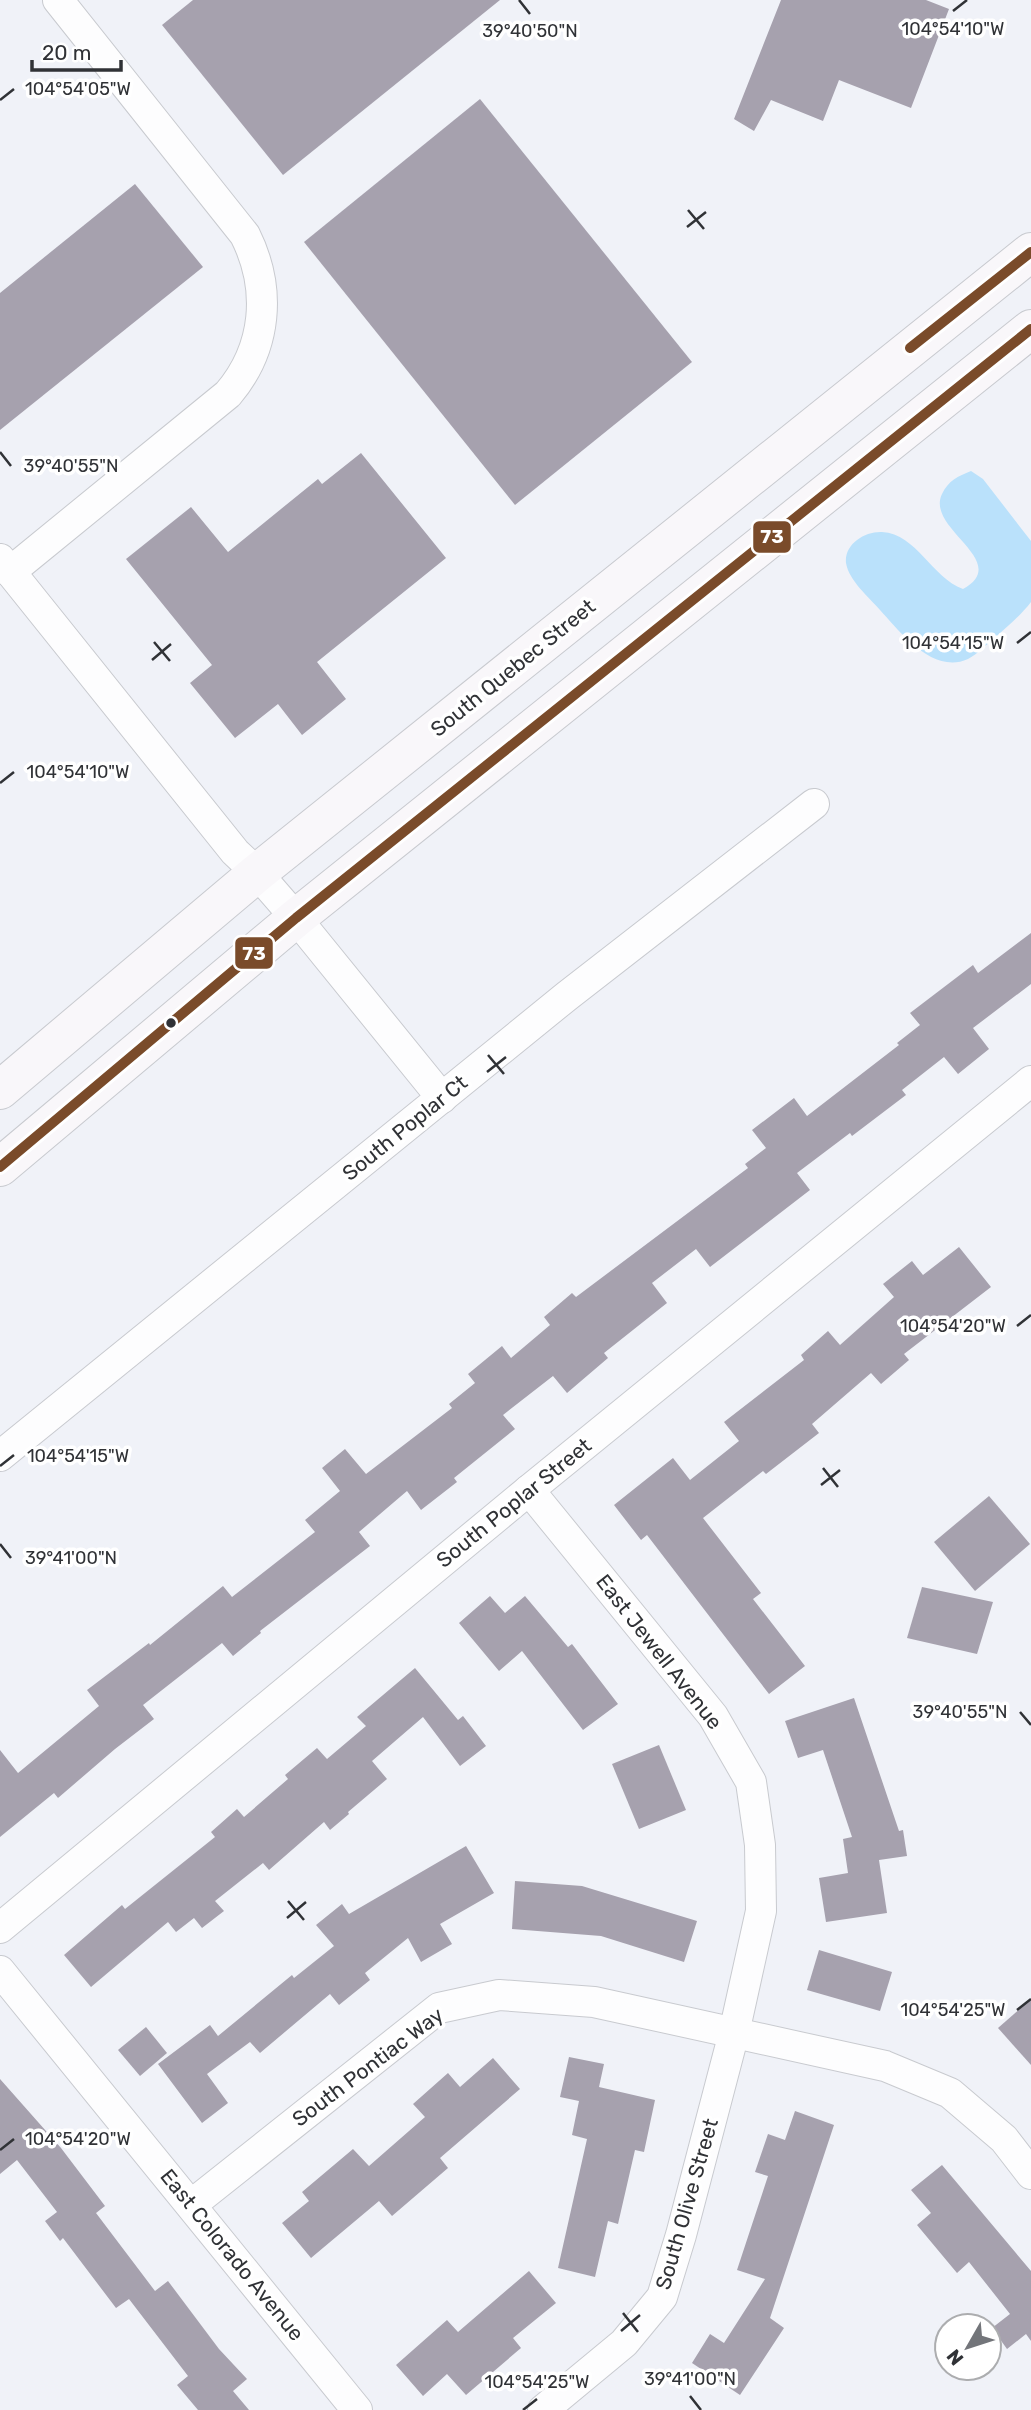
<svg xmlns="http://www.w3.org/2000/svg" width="1031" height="2410" font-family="Rubik,sans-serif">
  <rect width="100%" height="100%" fill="#f0f2f8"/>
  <!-- water -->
  <path fill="#bae1fb" d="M 971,471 L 983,479 L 1031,541 L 1031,602 C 1021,615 1009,625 997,636 C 988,643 978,654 968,659 C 933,675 900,632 880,610 C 869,597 849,581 846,563 C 844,544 865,531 882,532 C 917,534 932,578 963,589 C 1013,561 925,529 942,494 C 948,481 958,476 971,471 Z"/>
  <!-- building -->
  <g fill="#a6a1ae">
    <polygon points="193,0 500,0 283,175 162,25"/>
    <polygon points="781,0 926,0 949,9 911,108 839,80 823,121 771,100 754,131 734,119"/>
    <polygon points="480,99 692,362 515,505 304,242"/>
    <polygon points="135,184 203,267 0,430 0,293"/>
    <polygon points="361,453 446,558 317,662 346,699 302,735 278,704 235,738 190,683 212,665 126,559 191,507 228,552 318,479 322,484"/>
    <polygon points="1031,933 1031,984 973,1028 989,1049 958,1074 944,1057 902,1090 906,1095 852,1136 850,1133 797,1173 810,1190 710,1267 696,1249 652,1283 667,1303 604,1353 608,1358 567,1393 553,1376 503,1415 515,1429 454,1478 457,1482 421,1510 407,1491 359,1532 370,1546 260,1631 261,1633 233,1656 222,1643 143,1705 154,1719 115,1749 58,1798 54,1793 0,1837 0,1750 18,1773 99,1706 87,1690 149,1643 150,1645 223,1586 232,1597 315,1532 305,1520 340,1491 322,1468 345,1449 366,1474 452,1408 449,1404 475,1383 468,1374 502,1346 511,1358 550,1325 544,1317 572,1293 576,1297 748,1168 745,1164 766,1148 752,1130 794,1098 807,1116 899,1045 897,1043 920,1025 910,1013 973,965 978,973"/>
    <polygon points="959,1247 991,1287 904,1354 909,1360 881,1384 871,1373 812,1424 819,1433 766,1474 763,1471 703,1518 761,1593 753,1599 805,1666 769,1694 647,1535 641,1540 614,1505 673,1458 690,1480 739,1441 724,1422 804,1360 801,1355 828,1331 840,1345 894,1297 883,1284 912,1261 923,1275"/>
    <polygon points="989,1496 1030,1544 975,1591 934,1542"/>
    <polygon points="922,1587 993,1602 977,1654 907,1638"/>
    <polygon points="490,1596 505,1613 525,1596 568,1647 572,1644 618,1704 583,1730 522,1651 499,1671 459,1623"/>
    <polygon points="415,1668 458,1720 463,1716 486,1746 460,1766 423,1717 372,1761 387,1779 348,1812 349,1814 330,1830 324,1822 269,1870 263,1863 215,1901 224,1911 202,1928 194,1918 176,1932 168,1922 91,1987 64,1955 122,1905 125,1909 215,1837 211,1832 237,1809 244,1817 288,1779 285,1775 317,1748 327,1759 366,1726 357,1717"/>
    <polygon points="854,1698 899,1831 903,1830 907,1856 879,1860 887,1913 826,1922 819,1878 848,1873 843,1839 852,1837 823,1750 798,1758 785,1721"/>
    <polygon points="659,1745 686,1810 639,1829 612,1764"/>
    <polygon points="466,1846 494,1893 440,1924 452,1944 421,1962 408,1938 365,1973 370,1980 339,2005 330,1994 260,2053 250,2042 207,2074 228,2103 202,2123 158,2064 210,2025 218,2036 292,1975 294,1978 334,1946 316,1925 342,1904 349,1914"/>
    <polygon points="515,1881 582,1886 697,1921 684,1962 601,1936 512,1929"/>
    <polygon points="819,1950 892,1972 880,2011 807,1990"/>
    <polygon points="1031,1999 1031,2065 998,2028"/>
    <polygon points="146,2027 167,2053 140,2076 118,2050"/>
    <polygon points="569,2057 604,2064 599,2087 655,2100 644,2152 635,2150 618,2224 608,2221 595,2277 558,2268 587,2139 572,2135 579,2101 560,2097"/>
    <polygon points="493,2058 520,2089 440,2158 448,2168 392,2216 379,2201 311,2258 282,2223 309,2201 302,2192 353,2149 369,2166 425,2117 413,2104 448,2073 460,2087"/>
    <polygon points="0,2079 61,2148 105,2206 96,2213 155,2291 168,2281 219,2349 247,2379 233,2391 249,2410 198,2410 177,2385 188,2376 129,2299 116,2308 63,2238 60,2241 45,2221 57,2212 17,2160 0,2174"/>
    <polygon points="795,2111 834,2125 770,2318 784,2328 740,2395 692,2363 710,2334 724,2343 765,2279 737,2270 768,2176 755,2172 768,2134 785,2140"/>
    <polygon points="942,2165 1031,2271 1031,2341 1026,2334 1007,2349 992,2328 1010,2314 969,2262 957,2273 917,2225 931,2213 911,2190"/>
    <polygon points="529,2271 556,2303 513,2338 521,2348 466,2395 447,2374 423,2396 396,2365 447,2320 458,2332"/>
  </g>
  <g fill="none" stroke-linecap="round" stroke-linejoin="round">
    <!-- minor casing -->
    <g stroke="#c8cacf" stroke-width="32">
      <g id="minor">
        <polyline points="0,559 235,852 257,873 296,918 442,1098"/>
        <path d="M 10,572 L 228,394 C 267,348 272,289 245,235 L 58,0"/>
        <polyline points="0,1456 567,996 814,804"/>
        <polyline points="529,1490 713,1716 751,1782 760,1845 761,1911 734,2033 681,2235 662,2297 624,2343 543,2410"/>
        <polyline points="0,1928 529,1490 1031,1081"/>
        <polyline points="0,1971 357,2410"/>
        <polyline points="191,2205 439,2008 499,1995 594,2002 885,2066 950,2093 1004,2139 1031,2174"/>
      </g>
    </g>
    <!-- secondary casing -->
    <g stroke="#c8cacf" stroke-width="40">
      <g id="secondary">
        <polyline points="0,1090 257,873 1031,252"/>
        <polyline points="0,1167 296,918 1031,329"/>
      </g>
    </g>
    <!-- minor -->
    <use href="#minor" stroke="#fdfdfe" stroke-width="30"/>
    <!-- secondary -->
    <use href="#secondary" stroke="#f9f7fa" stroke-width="38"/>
    <!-- bus-1 casing -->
    <g stroke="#fff" stroke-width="16">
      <g id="bus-1">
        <polyline points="910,348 1031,252"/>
        <polyline points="0,1167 296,918 1031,329"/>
      </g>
    </g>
    <!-- bus-1 -->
    <use href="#bus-1" stroke="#7a4b2a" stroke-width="10"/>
  </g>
  <!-- ticks -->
  <path fill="none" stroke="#303236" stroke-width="2.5" d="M 519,0 L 530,14M 953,11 L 967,0M 0,100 L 14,89M 688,210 L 704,229M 687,227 L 706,212M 0,452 L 11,466M 154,642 L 170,661M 1017,643 L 1031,632M 152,660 L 171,644M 0,783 L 14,772M 488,1055 L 504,1074M 487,1072 L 506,1057M 1017,1326 L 1031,1315M 0,1466 L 14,1455M 823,1468 L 838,1487M 821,1485 L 840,1470M 0,1544 L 11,1558M 1020,1712 L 1031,1725M 288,1901 L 304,1920M 287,1918 L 306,1902M 1017,2010 L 1031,1999M 0,2150 L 14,2139M 623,2313 L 638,2332M 621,2331 L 640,2315M 690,2396 L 701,2410M 523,2410 L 537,2399"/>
  <!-- markers -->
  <circle fill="#303236" stroke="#fff" stroke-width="2.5" cx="171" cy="1023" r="6"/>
  <g text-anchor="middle" stroke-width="7" stroke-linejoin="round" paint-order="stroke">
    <!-- street labels -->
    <g font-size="21" fill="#303236" stroke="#fff">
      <text transform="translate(513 668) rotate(-39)" y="7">South Quebec Street</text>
      <text transform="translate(405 1128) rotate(-39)" y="7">South Poplar Ct</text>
      <text transform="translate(514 1503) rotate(-39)" y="7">South Poplar Street</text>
      <text transform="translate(659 1652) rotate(52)" y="7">East Jewell Avenue</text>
      <text transform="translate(368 2067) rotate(-37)" y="7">South Pontiac Way</text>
      <text transform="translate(687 2204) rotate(-74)" y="7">South Olive Street</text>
      <text transform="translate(232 2255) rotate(51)" y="7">East Colorado Avenue</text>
    </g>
  </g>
  <g font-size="18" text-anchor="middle" fill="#303236" stroke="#fff" stroke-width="7" stroke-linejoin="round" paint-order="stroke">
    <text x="953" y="35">104°54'10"W</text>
    <text x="530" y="37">39°40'50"N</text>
    <text x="78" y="95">104°54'05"W</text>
    <text x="71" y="472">39°40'55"N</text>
    <text x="953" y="649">104°54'15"W</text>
    <text x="78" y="778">104°54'10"W</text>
    <text x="953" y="1332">104°54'20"W</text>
    <text x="78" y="1462">104°54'15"W</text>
    <text x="71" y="1564">39°41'00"N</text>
    <text x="960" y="1718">39°40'55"N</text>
    <text x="953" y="2016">104°54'25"W</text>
    <text x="78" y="2145">104°54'20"W</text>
    <text x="690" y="2385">39°41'00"N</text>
    <text x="537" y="2388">104°54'25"W</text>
  </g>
  <g stroke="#fff" stroke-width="2.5">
    <rect x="752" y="520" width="40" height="34" rx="7" fill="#7a4b2a"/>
    <rect x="234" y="936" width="40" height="34" rx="7" fill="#7a4b2a"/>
  </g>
  <g font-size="19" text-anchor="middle" font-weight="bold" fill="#fff">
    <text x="772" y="543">73</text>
    <text x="254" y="960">73</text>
  </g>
  <!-- north arrow -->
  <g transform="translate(968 2347) rotate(231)"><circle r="33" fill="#ffffff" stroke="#acadaf" stroke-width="2"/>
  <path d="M0-5L12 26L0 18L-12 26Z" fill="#73757a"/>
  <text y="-10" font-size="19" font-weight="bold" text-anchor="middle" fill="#303236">N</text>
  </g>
  <!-- scale -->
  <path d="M32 60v10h89v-10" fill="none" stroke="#303236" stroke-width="3.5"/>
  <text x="42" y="60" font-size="21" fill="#303236" stroke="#ffffff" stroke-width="5" paint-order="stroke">20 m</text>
</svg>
